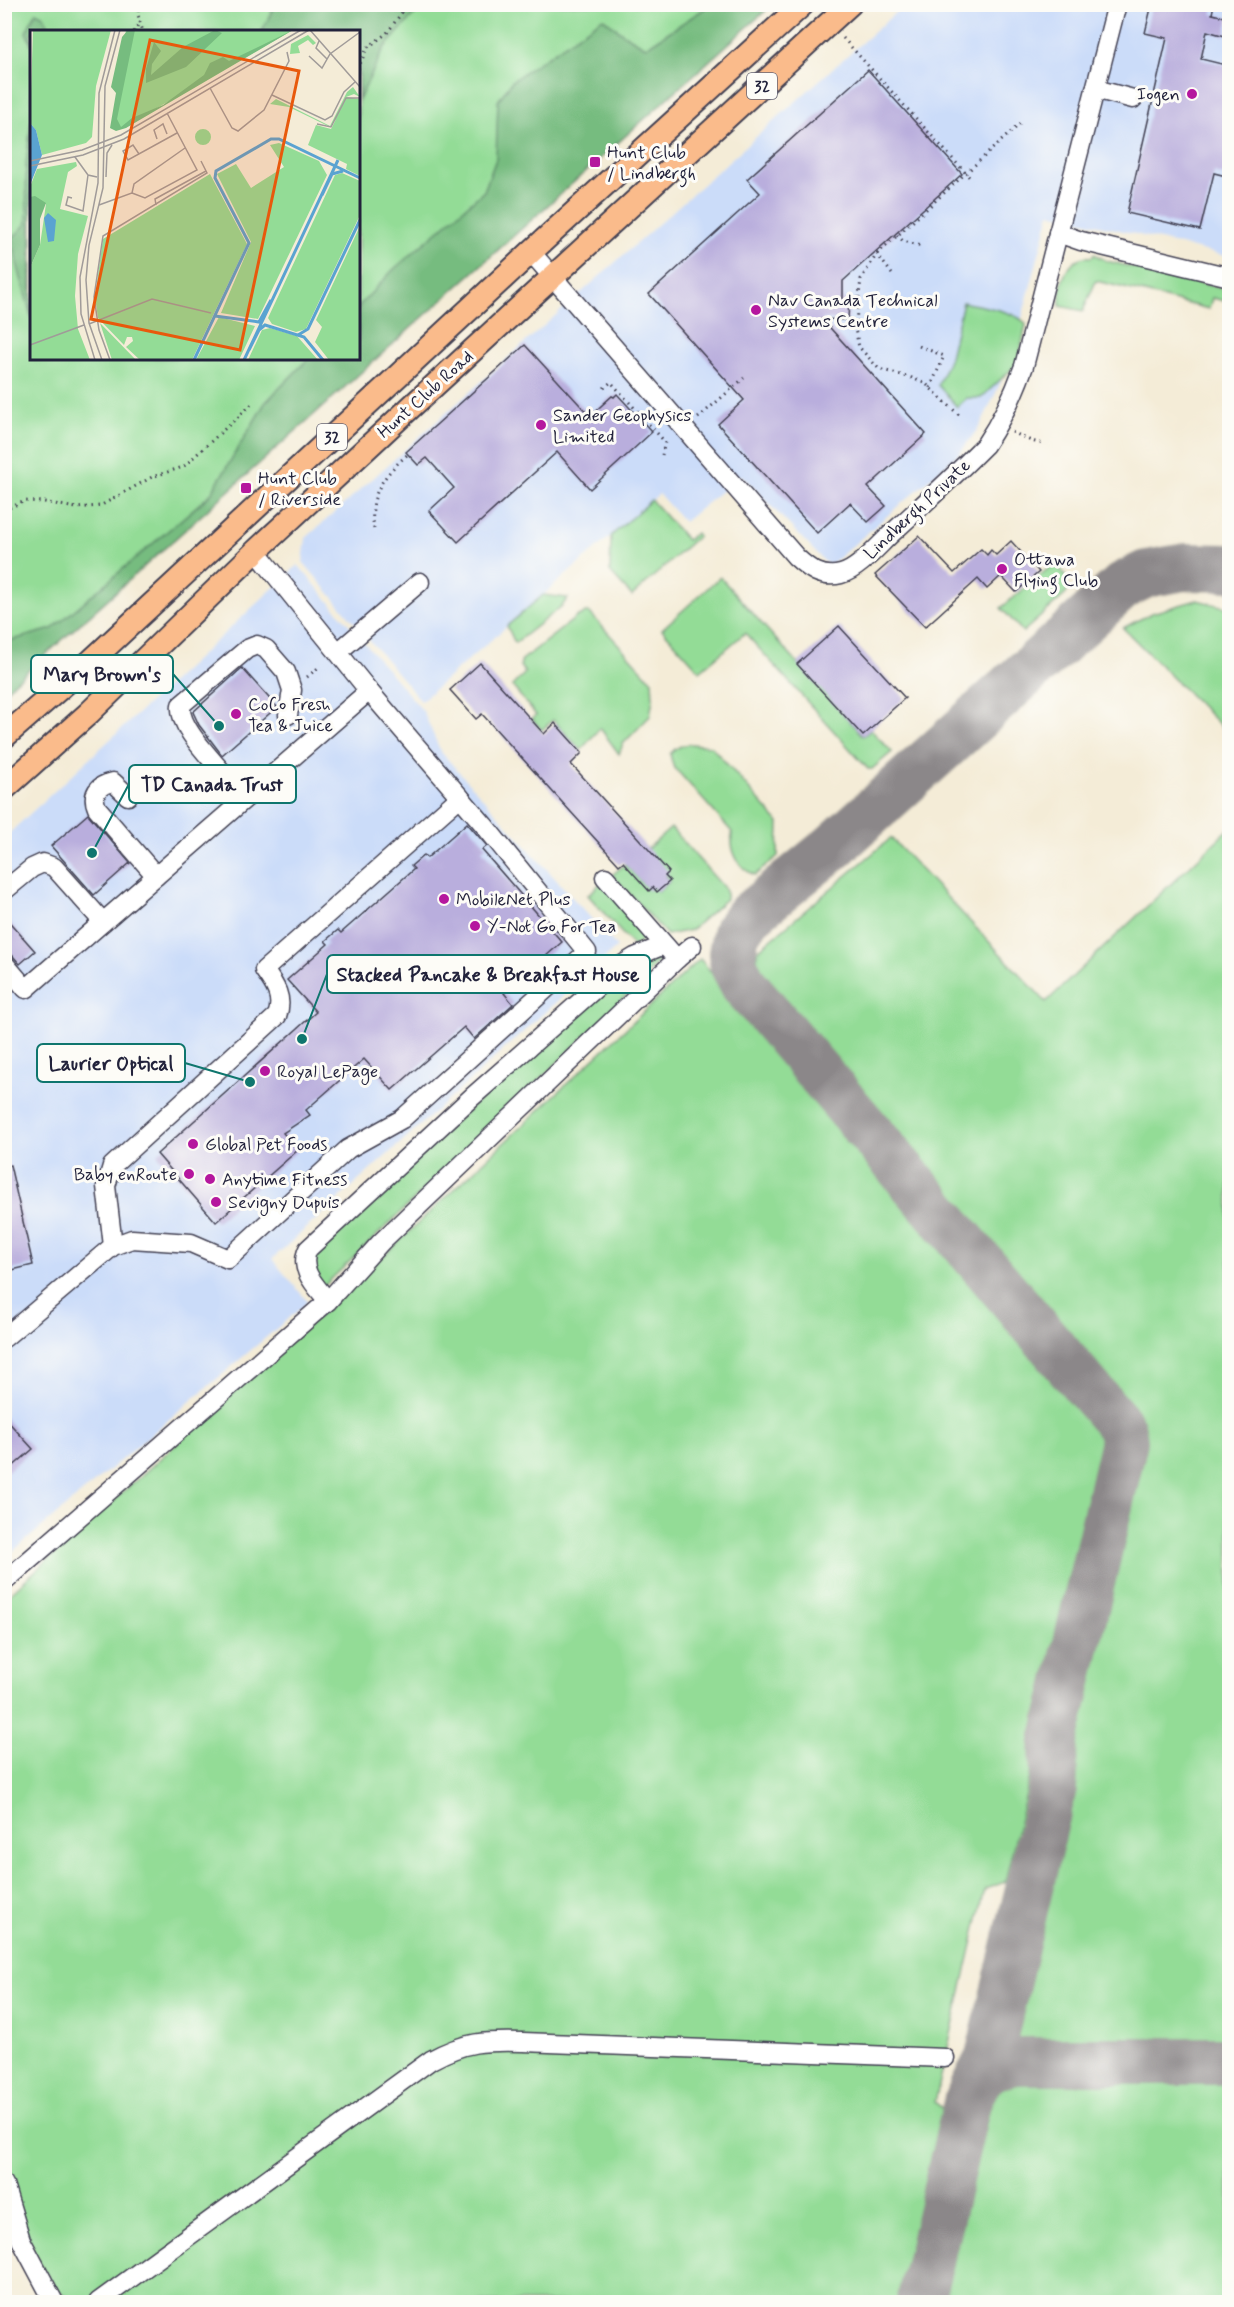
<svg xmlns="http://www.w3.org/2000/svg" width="1234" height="2307" font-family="Mynerve,sans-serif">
  <rect width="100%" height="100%" fill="#fdfcf7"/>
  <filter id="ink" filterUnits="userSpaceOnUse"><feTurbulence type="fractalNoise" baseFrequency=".0167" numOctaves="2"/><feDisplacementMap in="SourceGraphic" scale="12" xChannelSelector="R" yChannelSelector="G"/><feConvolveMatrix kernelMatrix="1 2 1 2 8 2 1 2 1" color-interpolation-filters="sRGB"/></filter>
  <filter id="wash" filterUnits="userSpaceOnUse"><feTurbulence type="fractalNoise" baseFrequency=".008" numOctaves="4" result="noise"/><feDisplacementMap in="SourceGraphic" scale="24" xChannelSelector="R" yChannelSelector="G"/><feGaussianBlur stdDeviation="1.35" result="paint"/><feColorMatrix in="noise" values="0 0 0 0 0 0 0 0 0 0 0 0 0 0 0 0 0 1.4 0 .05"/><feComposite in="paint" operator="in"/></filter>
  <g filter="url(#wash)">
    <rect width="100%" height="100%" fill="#f4ecd7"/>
    <!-- built -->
    <g fill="#cbdcf9">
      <polygon points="904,5 1229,5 1229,257 1050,213 1010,363 980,426 959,454 829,566 741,475 684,522 659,494 421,701 303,562 306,538"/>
      <polygon points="298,565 423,711 441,752 617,947 272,1259 308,1302 5,1558 5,837"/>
    </g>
    <!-- green -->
    <g fill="#93dc96" stroke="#5a7f68" stroke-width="1.5" fill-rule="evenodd">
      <path d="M 5,4 L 759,5 L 5,677 ZM 32,32 L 358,32 L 358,358 L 32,358 Z"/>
      <path d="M 1094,254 L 1107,261 L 1229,290 L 1229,302 L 1212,298 L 1209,309 L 1096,281 L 1083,311 L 1060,306 C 1058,286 1067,253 1092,257 Z"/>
      <path d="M 963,302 C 978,306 1020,311 1026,325 L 1018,363 L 981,398 L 967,398 L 957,407 L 938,385 L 950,357 Z"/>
      <polygon points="651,500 687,540 696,533 698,536 632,596 610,572 611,536"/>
      <path d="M 1056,562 C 1062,571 1072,583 1066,594 L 1023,632 L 1001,608 Z"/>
      <polygon points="720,577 863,736 871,730 892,752 872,769 868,769 745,633 700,671 662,629"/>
      <polygon points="543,595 568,598 562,606 515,643 507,626"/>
      <polygon points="1197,600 1229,608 1229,734 1123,628 1152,613"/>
      <polygon points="589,612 652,681 653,698 650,716 623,744 619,754 600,728 581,750 553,720 542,730 532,719 536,715 512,686 525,673 520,666 522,660 578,616"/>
      <path d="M 691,744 L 711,746 L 779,823 L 778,856 L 755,875 C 737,868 730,850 732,832 L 673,766 L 670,754 C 676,747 682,745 691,744 Z"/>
      <polygon points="671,828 726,890 726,899 691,930 667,935 612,875 625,864 649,890 653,887 658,892 670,881 647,849"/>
      <polygon points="1229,829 1229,2045 1024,2046 1010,2028 1073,1760 1067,1751 1143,1431 757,979 757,951 891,838 1046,1002"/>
      <polygon points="602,882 648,935 634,947 588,895"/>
      <polygon points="666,954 607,1015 323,1287 313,1273 311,1253 621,970"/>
      <path d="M 700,959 L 1095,1415 L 1104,1434 L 1107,1451 L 1005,1882 L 985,1889 L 935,2102 L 951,2117 L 906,2302 L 75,2302 C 70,2299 64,2296 60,2292 C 29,2263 16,2200 5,2160 L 4,1599 L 332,1304 Z"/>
      <polygon points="1020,2076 1229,2076 1229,2302 935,2302 972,2144 983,2113 1008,2078"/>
    </g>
    <!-- forest -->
    <g fill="#76bc7f" stroke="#4c6f5d" stroke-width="1.5">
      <polygon points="275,5 275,4 423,5 384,48 359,100 358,32 262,31"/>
      <polygon points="710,5 772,5 5,691 5,642 52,629 210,495 265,403 308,359 358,358 359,306 393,270 484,191 496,159 498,101 512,81 603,18 625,35 646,47"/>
      <polygon points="36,12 44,16 51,31 32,32 31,44 26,32"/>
      <polygon points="31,121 31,316 17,263 13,238 27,223 26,165"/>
    </g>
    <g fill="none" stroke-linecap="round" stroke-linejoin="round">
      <!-- taxiway -->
      <g stroke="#8b8789" stroke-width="48">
        <polyline points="979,2077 994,2066 1016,2061 1230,2061"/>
        <path d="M 920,2302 L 968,2099 L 988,2060 L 996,2027 L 1053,1788 C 1055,1772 1052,1758 1054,1742 L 1124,1441 L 1122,1430 L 1115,1420 L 744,985 L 734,966 L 732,954 L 736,933 L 747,917 L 833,847 L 1124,585 L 1146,574 L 1185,567 L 1230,568"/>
      </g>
    </g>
    <g id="blocks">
      <!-- building -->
      <g fill="#b9aedd">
        <polygon points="1152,4 1214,4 1212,14 1229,18 1225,36 1207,31 1201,59 1230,66 1230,177 1214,173 1200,230 1127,213 1167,38 1145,33"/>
        <polygon points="868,70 962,174 843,281 843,300 849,300 848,320 822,319 926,434 868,487 886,506 868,522 850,503 817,533 718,424 744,400 649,294 760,193 747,179"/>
        <polygon points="525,345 590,416 612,396 614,397 617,394 652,432 590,489 557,452 458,542 429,511 454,488 427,458 418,465 406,452"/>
        <polygon points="919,536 954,573 981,549 987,555 991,550 996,555 1011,541 1039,572 1016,592 1001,576 987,589 978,579 925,627 875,575"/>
        <polygon points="839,626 905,698 863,736 797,664"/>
        <polygon points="480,663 544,734 555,723 582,753 571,764 669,872 665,876 670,881 657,892 653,887 649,891 623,862 619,865 482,714 476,719 450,690"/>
        <polygon points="242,668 277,707 222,755 199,725 193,712"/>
        <polygon points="88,814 130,863 94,895 51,846"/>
        <polygon points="467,823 487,846 482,850 562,942 504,993 513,1004 474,1039 464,1027 392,1090 364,1059 306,1110 310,1115 283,1133 298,1150 216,1222 157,1154 316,1012 287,980 328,944 325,941 338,930 341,933 414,869 411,866 424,855 427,858"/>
        <polygon points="4,916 35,951 20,964 12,955 4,952"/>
        <polygon points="4,1165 10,1165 33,1265 4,1272"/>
        <polygon points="4,1417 33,1449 4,1474"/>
      </g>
    </g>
  </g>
  <g filter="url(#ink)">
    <use href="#blocks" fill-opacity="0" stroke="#424052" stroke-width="1.5"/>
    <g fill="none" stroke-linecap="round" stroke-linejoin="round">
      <!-- minor casing -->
      <g stroke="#424052" stroke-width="21">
        <g id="minor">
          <polyline points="1095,89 1133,99"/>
          <polyline points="1058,233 1081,241 1230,277"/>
          <path d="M 531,252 L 796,557 C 809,569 822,579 841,574 C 858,570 878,546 891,534 C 923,505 954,476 985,445 C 1002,420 1014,394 1024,366 L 1117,4"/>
          <polyline points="338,652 420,582"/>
          <path d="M 222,772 C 209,756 178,726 181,705 L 247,649 L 257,645 L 266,649 L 286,672 L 292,690 L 288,715"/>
          <path d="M 128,796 L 113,782 C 98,785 91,794 97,808 L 156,876"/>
          <polyline points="4,891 32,868 43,863 54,867 103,922"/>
          <polyline points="677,959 692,946"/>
          <polyline points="4,963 26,989 369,691"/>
          <polyline points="113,1246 132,1239 191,1243 228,1259 348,1149 402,1119 587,952 484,825 369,691 256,551"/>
          <path d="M 328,1301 C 316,1286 298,1270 308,1249 L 472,1097 L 622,965 L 635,957 L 664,945"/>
          <path d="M 4,1338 L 113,1246 L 106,1186 L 112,1166 L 277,1016 C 284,998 275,985 264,970 L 460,797"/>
          <polyline points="4,1582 328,1301 381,1242 677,959 605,877"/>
          <polyline points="4,2184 21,2240 54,2302"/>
          <path d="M 98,2302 L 431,2060 C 466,2041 484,2041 523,2042 L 945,2058"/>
        </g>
      </g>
      <!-- major casing -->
      <g stroke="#424052" stroke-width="26">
        <g id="major">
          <polyline points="4,737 91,661 531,252 803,4"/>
          <polyline points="4,789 89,713 256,551 411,407 850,4"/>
        </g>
      </g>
      <!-- path -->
      <g stroke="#424052" stroke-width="3" stroke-dasharray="1.5 4.5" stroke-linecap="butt">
        <polyline points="138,4 138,15 143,32"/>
        <polyline points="134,32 140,21"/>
        <polyline points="843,38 971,179"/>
        <polyline points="358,69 367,48 387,33 408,4"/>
        <polyline points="897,235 903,241 922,246"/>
        <polyline points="877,254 1022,122"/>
        <polyline points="892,274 877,254 861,279 855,329 859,347 879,369 912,378 926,384 959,415"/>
        <polyline points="919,346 944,356 930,388"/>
        <polyline points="604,388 611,382 665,442 662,455"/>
        <polyline points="698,418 744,378"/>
        <polyline points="1012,432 1031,441 1044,444"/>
        <polyline points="4,510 25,501 44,502 76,508 100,506 152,477 183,467 252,404"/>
        <path d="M 374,529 C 368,495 383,476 408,454"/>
        <polyline points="307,677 319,667"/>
      </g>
      <!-- minor -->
      <use href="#minor" stroke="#fff" stroke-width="18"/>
      <!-- major -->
      <use href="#major" stroke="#fabb8b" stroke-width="22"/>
    </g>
  </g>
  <!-- markers -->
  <g fill="#b5179e" stroke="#fdfcf7" stroke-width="2">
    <circle cx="1192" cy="94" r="6"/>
    <rect x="589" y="156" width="12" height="12" rx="3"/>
    <circle cx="756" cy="310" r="6"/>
    <circle cx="541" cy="425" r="6"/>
    <rect x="240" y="482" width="12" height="12" rx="3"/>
    <circle cx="1002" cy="569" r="6"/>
    <circle cx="236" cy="714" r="6"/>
    <circle cx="444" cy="899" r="6"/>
    <circle cx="475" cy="926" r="6"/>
    <circle cx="265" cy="1071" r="6"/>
    <circle cx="193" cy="1144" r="6"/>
    <circle cx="189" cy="1174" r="6"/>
    <circle cx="210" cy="1179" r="6"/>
    <circle cx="216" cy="1202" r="6"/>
  </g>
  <g text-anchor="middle" stroke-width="6" stroke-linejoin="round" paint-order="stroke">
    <!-- shield labels -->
    <g fill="#fdfcf7" stroke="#646373" stroke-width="1.5">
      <rect x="747" y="73" width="30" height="26" rx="4.5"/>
      <rect x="317" y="424" width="30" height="26" rx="4.5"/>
    </g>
    <g font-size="16" font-weight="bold" fill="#22223b">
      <text x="762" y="92">32</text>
      <text x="332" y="443">32</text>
    </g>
    <!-- poi labels -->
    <g font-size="18" fill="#22223b" stroke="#fdfcf7" text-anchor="start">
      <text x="1180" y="100" text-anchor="end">Iogen</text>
      <text x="607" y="158">Hunt Club<tspan x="607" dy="21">/ Lindbergh</tspan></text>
      <text x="768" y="306">Nav Canada Technical<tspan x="768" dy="21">Systems Centre</tspan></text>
      <text x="553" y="421">Sander Geophysics<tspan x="553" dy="21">Limited</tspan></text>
      <text x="258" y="484">Hunt Club<tspan x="258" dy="21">/ Riverside</tspan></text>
      <text x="1014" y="565">Ottawa<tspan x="1014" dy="21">Flying Club</tspan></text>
      <text x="248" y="710">CoCo Fresh<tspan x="248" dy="21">Tea &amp; Juice</tspan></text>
      <text x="456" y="905">MobileNet Plus</text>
      <text x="487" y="932">Y-Not Go For Tea</text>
      <text x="277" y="1077">Royal LePage</text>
      <text x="205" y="1150">Global Pet Foods</text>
      <text x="177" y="1180" text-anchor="end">Baby enRoute</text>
      <text x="222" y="1185">Anytime Fitness</text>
      <text x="228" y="1208">Sevigny Dupuis</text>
    </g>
    <!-- street labels -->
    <g font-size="18" fill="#22223b" stroke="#fdfcf7">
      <text transform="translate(425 394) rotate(-42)" y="6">Hunt Club Road</text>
      <text transform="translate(917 509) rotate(-43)" y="6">Lindbergh Private</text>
    </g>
  </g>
  <!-- overview -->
  <g transform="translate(30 30)">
    <rect width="330" height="330" fill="#f4ecd7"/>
    <path d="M 3,0 L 81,0 L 66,56 L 62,107 L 56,113 L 12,125 L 6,100 L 0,93 ZM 96,0 L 263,0 L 92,98 L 83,98 ZM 278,5 L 286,13 L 283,15 L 278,10 L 268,16 L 270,23 L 260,24 L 261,14 ZM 323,57 L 330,67 L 324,64 L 316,67 L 330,69 L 330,146 L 316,139 L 317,134 L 278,115 L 286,95 L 301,99 L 306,89 L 300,97 L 259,77 L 240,74 L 246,69 L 300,96 L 317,62 ZM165 107a8 8 0 1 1 16 0a8 8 0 1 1-16 0ZM 249,113 L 289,131 L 297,145 L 228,289 L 191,283 L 221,212 L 187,144 L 206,134 L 221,158 L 254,137 L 240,115 ZM 46,132 L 47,136 L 38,142 L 30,179 L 58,186 L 48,224 L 45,266 L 48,299 L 60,330 L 0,330 L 0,238 L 10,215 L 16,174 L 0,168 L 0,157 L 7,139 ZM 312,143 L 330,151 L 330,185 L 276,299 L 266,302 L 242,294 L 238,288 L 305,145 ZM 180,144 L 217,214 L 162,330 L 110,330 L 96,317 L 103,311 L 102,307 L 97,307 L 94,315 L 68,288 L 65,267 L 73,209 ZM 330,196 L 330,329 L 299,330 L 285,312 L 292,297 L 286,290 ZM 189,287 L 225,296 L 209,330 L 166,330 ZM 70,293 L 71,294 L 106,330 L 82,330 ZM 240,298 L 267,306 L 288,330 L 218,330 L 232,300 Z" fill="#93dc96"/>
    <path d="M 98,0 L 105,0 L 87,89 L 91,97 L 102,88 L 133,75 L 174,45 L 180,33 L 193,27 L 199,31 L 263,0 L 96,98 L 86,101 L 80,98 L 86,63 L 81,57 L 92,7 ZM 185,0 L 192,3 L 156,37 L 116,53 L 116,39 L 124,12 L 131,21 L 122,34 L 121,45 L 153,17 ZM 5,166 L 16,173 L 10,189 L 10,215 L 0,238 L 0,167 Z" fill="#76bc7f"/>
    <path d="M 0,93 L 6,100 L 12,125 L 0,155 ZM 18,183 L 26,190 L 24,211 L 18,212 L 14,188 Z" fill="#5aa3d1"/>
    <path fill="none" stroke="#5aa3d1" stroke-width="3" d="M 292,165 L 302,144 L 313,141M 185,286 L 229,292 L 241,270M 268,305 L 278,299 L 330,190M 219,320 L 229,300 L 235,295 L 274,307 L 293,330M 164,330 L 219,213 L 185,148 L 186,141 L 241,109 L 249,109 L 330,148M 214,330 L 308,130"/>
    <path fill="none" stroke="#a09b99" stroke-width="1.5" d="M 280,0 L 330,57M 289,11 L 286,18 L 297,29M 279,26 L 292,38 L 300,24 L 330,2M 180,58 L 202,98 L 208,101 L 234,80 L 259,31 L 257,22M 242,65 L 295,90 L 302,86 L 314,62 L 325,52M 287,94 L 301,97 L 316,68 L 330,68M 127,109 L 124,100 L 133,94 L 137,104M 109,124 L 103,115 L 93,121 L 98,130 L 147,103M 45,127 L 58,145 L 67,147M 0,131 L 52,120 L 91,105 L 271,0M 0,136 L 53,125 L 94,109 L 279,0M 76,147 L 77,123 L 82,115M 102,163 L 115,168 L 167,140 L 137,83M 42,168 L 38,167 L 36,175 L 53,181 L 58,145M 69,175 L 102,163 L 104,154 L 155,118M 126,175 L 125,169 L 176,141M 59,294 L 122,269 L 181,283M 0,315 L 54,295M 65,330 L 51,284 L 50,247 L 68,153 L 69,63 L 85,0M 72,330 L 59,293 L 56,250 L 59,215 L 73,158 L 75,56 L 90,0M 80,330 L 69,300 L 64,267 L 73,206 L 177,143 L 171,131"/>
    <path fill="#e8590c" fill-opacity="0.15" stroke="#e8590c" stroke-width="3" d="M 120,10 L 269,41 L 210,320 L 61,289 Z"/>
    <rect width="330" height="330" fill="none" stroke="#22223b" stroke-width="3"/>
  </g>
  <!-- callouts -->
  <path fill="none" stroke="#0f766e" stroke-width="2" d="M219 726L173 674M92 853L129 784M302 1039L327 974M250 1082L185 1063"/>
  <g fill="#0f766e" stroke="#fdfcf7" stroke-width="2">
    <circle cx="219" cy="726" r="6"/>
    <circle cx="92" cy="853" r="6"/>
    <circle cx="302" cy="1039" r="6"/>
    <circle cx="250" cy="1082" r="6"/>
  </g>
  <g fill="#fdfcf7" stroke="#0f766e" stroke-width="2">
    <rect x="31" y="655" width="142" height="38" rx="6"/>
    <rect x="129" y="765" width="167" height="38" rx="6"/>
    <rect x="327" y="955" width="323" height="38" rx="6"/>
    <rect x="37" y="1044" width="148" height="38" rx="6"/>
  </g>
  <g font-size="20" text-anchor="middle" font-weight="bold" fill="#22223b">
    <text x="102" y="681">Mary Brown's</text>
    <text x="212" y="791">TD Canada Trust</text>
    <text x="488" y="981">Stacked Pancake &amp; Breakfast House</text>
    <text x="111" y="1070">Laurier Optical</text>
  </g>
  <!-- margin -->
  <rect width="1234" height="2307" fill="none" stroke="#fdfcf7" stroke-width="24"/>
</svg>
